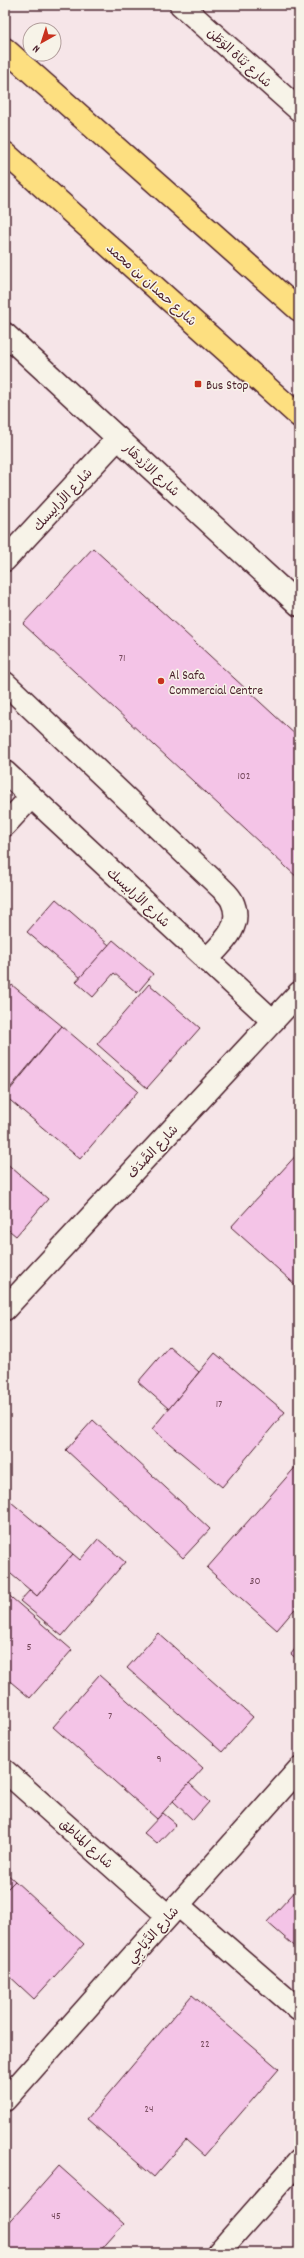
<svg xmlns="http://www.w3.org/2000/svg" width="304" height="2258" font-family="Dekko,'Playpen Sans Arabic',sans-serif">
  <rect width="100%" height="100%" fill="#f6e5e8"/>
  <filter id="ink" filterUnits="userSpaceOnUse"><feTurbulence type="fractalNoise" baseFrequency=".025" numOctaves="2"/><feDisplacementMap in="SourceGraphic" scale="8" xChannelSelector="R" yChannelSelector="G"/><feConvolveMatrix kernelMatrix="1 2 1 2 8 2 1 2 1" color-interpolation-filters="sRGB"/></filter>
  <g filter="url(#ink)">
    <!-- building -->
    <g fill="#f4c4e7" stroke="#4a1f2b">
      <polygon points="93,548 299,738 299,879 23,624"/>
      <polygon points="56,899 109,945 81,978 27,932"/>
      <polygon points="113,940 153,974 137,993 114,973 93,997 76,982"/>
      <polygon points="149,984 200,1028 147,1088 97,1044"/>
      <polygon points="12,985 62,1026 10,1088 5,1084 5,994"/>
      <polygon points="62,1026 138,1091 80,1159 5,1096"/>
      <polygon points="299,1152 299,1288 231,1227"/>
      <polygon points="5,1162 48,1199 16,1236 5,1227"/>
      <polygon points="169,1346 199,1372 169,1409 138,1382"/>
      <polygon points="215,1353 285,1412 222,1487 152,1429"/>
      <polygon points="93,1420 210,1529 183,1558 66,1450"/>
      <polygon points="299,1463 299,1604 277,1630 207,1568"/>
      <polygon points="5,1497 73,1554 37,1596 5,1569"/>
      <polygon points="98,1539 125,1562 62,1636 20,1601 30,1590 37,1596 73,1554 80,1560"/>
      <polygon points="5,1592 72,1650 30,1698 5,1677"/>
      <polygon points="158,1633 253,1717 222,1752 127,1668"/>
      <polygon points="299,1644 299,1661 291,1654"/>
      <polygon points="99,1675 203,1768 157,1819 53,1727"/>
      <polygon points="189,1783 209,1802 193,1820 173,1801"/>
      <polygon points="163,1813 176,1824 157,1844 144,1833"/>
      <polygon points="5,1872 15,1881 5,1891"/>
      <polygon points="15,1881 84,1944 34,1999 5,1972 5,1891"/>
      <polygon points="299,1887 299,1950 267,1922"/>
      <polygon points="192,1995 279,2069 204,2156 186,2140 154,2177 87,2119"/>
      <polygon points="59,2166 124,2224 98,2253 5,2253 5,2227"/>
    </g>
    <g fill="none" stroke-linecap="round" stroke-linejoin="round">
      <!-- minor casing -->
      <g stroke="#4a1f2b" stroke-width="25">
        <g id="minor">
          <polyline points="181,5 299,110"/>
          <polyline points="5,334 299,605"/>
          <polyline points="5,560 118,438"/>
          <path d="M 5,683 L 220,887 C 224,891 230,896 232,901 C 244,926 222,944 206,960"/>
          <polyline points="5,772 273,1021"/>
          <polyline points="5,825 31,797"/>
          <polyline points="5,1309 299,993"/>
          <polyline points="5,1771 168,1916"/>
          <polyline points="178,1905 299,2010"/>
          <polyline points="5,2100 299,1769"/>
          <polyline points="218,2253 299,2161"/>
        </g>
      </g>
      <!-- major casing -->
      <g stroke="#4a1f2b" stroke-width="25">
        <g id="major">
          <polyline points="5,49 299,310"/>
          <polyline points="5,153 299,416"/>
        </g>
      </g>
      <!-- minor -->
      <use href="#minor" stroke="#f7f3e8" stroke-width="22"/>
      <!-- major -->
      <use href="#major" stroke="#fddf80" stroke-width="22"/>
    </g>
  </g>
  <!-- markers -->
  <g fill="#c8321e" stroke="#f7f3e8" stroke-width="1.5">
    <rect x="194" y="380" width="8" height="8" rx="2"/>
    <circle cx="161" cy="681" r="4"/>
  </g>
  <g text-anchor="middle" stroke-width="3" stroke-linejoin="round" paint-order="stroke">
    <!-- number labels -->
    <g font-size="11" fill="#74485a">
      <text x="122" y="661">71</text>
      <text x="244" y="779">102</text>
      <text x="219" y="1407">17</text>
      <text x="255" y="1584">30</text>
      <text x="29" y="1650">5</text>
      <text x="110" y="1719">7</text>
      <text x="159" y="1762">9</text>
      <text x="205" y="2047">22</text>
      <text x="149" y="2112">24</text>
      <text x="56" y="2219">45</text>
    </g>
    <!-- street labels -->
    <g font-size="13" fill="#4a1f2b" stroke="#f7f3e8">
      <text transform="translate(240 57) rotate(42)" y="5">شارع بُنَاة الوَطَن</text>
      <text transform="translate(152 284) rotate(42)" y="5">شارع حمدان بن محمد</text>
      <text transform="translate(152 469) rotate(43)" y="5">شارع الازْدِهَار</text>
      <text transform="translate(62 499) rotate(-47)" y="5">شارع الأرابيسك</text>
      <text transform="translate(139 897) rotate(43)" y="5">شارع الأرابيسك</text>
      <text transform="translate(152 1151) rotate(-47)" y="5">شارع الصَّدَف</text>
      <text transform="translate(87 1843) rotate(42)" y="5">شارع المناطق</text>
      <text transform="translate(152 1934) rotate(-48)" y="5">شارع الدَّيَاجِي</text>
    </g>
    <!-- poi labels -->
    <g font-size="13" fill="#4a1f2b" stroke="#f7f3e8" text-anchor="start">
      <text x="206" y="389">Bus Stop</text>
      <text x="169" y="679">Al Safa<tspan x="169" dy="15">Commercial Centre</tspan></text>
    </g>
  </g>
  <!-- margin -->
  <rect width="304" height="2258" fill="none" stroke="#f7f3e8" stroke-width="20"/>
  <rect x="10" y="10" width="284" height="2238" fill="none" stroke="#4a1f2b" stroke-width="1.5" filter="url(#ink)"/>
  <!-- north arrow -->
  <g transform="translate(42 42) rotate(219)"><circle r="19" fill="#f7f3e8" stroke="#b29e9c"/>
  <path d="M0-3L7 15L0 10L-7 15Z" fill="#c8321e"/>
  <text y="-6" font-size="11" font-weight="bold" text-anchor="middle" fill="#4a1f2b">N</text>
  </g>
</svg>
